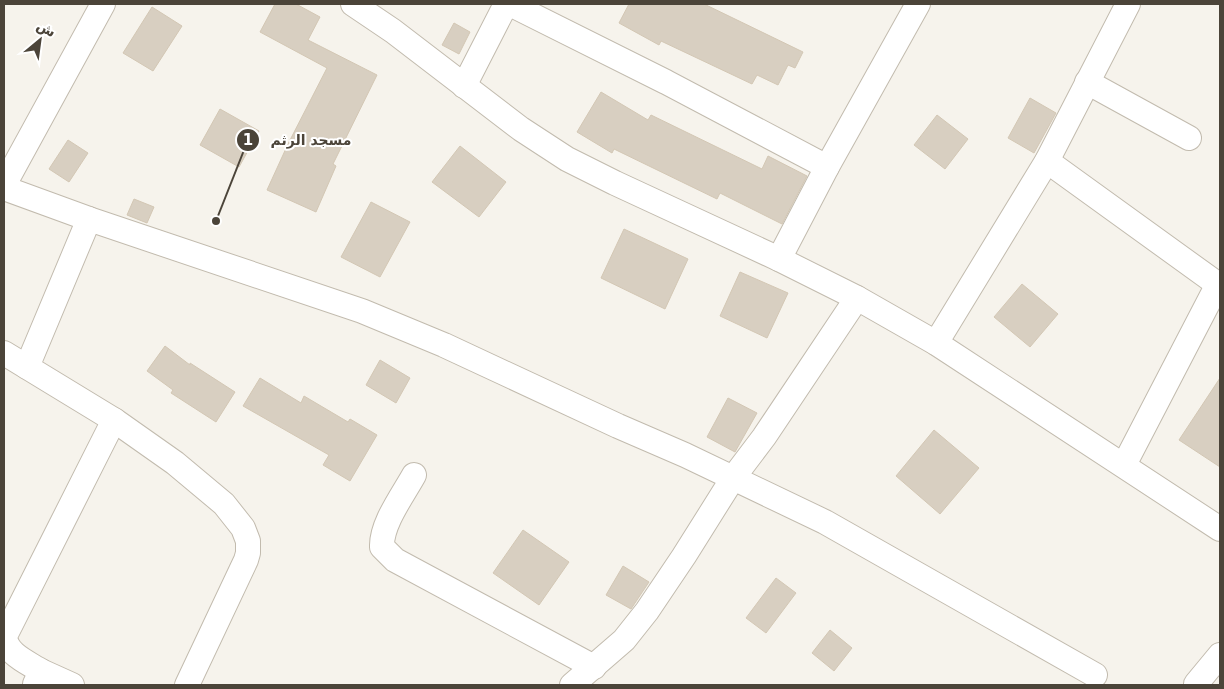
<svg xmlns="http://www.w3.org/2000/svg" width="1224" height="689" font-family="'DejaVu Sans',Cairo,sans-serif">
  <rect width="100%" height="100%" fill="#f6f3ec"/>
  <!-- building -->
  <g fill="#d8cfc1" stroke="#d3c7b4">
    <polygon points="275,4 296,4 320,17 308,40 377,75 333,164 336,166 316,212 267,190 288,144 327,68 260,32"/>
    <polygon points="629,4 704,4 803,52 795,68 788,65 778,85 757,75 752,84 661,41 659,45 619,23"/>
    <polygon points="152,7 182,26 153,71 123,53"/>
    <polygon points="454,23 470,32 459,54 442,45"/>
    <polygon points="601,92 648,120 651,115 762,169 768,156 807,176 782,224 720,193 717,199 614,149 612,153 577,132"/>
    <polygon points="1030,98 1056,113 1034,153 1008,138"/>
    <polygon points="220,109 259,131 239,167 200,145"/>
    <polygon points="937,115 968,139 945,169 914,145"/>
    <polygon points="68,140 88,153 69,182 49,169"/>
    <polygon points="460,146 506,182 479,217 432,182"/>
    <polygon points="134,199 154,207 147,223 127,215"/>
    <polygon points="371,202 410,222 380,277 341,257"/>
    <polygon points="624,229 688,259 665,309 601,278"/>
    <polygon points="740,272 788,293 767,338 720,316"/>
    <polygon points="1022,284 1058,314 1030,347 994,317"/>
    <polygon points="165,346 190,365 190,363 235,392 216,422 171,393 173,390 147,371"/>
    <polygon points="380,360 410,378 396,403 366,385"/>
    <polygon points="260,378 301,403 304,396 348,422 350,419 377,435 350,481 323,465 329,455 243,406"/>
    <polygon points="1220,378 1220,467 1179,440"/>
    <polygon points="728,398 757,413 735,452 707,437"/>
    <polygon points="934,430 979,468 940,514 896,476"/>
    <polygon points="523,530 569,562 539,605 493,573"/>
    <polygon points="623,566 649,582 631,609 606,595"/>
    <polygon points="776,578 796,593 766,633 746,618"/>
    <polygon points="830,630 852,648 834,671 812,653"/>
  </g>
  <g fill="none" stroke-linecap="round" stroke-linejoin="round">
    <!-- street casing -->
    <g stroke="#c2bbae" stroke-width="26">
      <g id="street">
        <polyline points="353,4 393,31 521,129 567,159 615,183 779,259 857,298 936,343 1220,529"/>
        <polyline points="510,4 666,82 827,167"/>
        <polyline points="1087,82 1189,138"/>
        <polyline points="464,86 506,4"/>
        <polyline points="1047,161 1220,286"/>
        <polyline points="4,185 103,4"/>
        <polyline points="4,188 89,219 362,311 444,345 618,426 685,455 825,522 1095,675"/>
        <polyline points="89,219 27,367 114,420 175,463 224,504 243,528 248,541 248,553 246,560 187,685"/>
        <polyline points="779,259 827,167 918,4"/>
        <polyline points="936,343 1047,161 1128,4"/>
        <polyline points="4,353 27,367"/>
        <polyline points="1124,465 1218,284"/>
        <path d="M 414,475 C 403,495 381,524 382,547 L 395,560 L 594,667"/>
        <path d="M 41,671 C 27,662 6,654 5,636 L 114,420"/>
        <polyline points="35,684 41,671 72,685"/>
        <polyline points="1196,684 1220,655"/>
        <polyline points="572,685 624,640 647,611 684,556 733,478 764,437 857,298"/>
      </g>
    </g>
    <!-- street -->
    <use href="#street" stroke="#fff" stroke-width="24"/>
  </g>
  <!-- callouts -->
  <path fill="none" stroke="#4b4439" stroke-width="2" d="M216 221L248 140"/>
  <g fill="#4b4439" stroke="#fff" stroke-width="2">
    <circle cx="216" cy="221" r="5"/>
    <circle cx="248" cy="140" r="12"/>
  </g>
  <g font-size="15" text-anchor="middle" font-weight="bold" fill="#fff">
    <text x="248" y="145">1</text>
  </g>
  <g font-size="14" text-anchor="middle" font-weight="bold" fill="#4b4439" stroke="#fff" stroke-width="4" stroke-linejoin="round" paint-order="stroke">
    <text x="311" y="145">مسجد الرثم</text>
  </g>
  <!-- border -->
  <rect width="1224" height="689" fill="none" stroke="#4b4439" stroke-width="10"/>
  <!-- north arrow -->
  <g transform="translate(40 40) rotate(29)" stroke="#ffffff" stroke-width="4" paint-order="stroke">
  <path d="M0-4L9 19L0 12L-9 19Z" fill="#4b4439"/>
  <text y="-8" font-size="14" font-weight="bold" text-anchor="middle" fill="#4b4439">ش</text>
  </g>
</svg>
